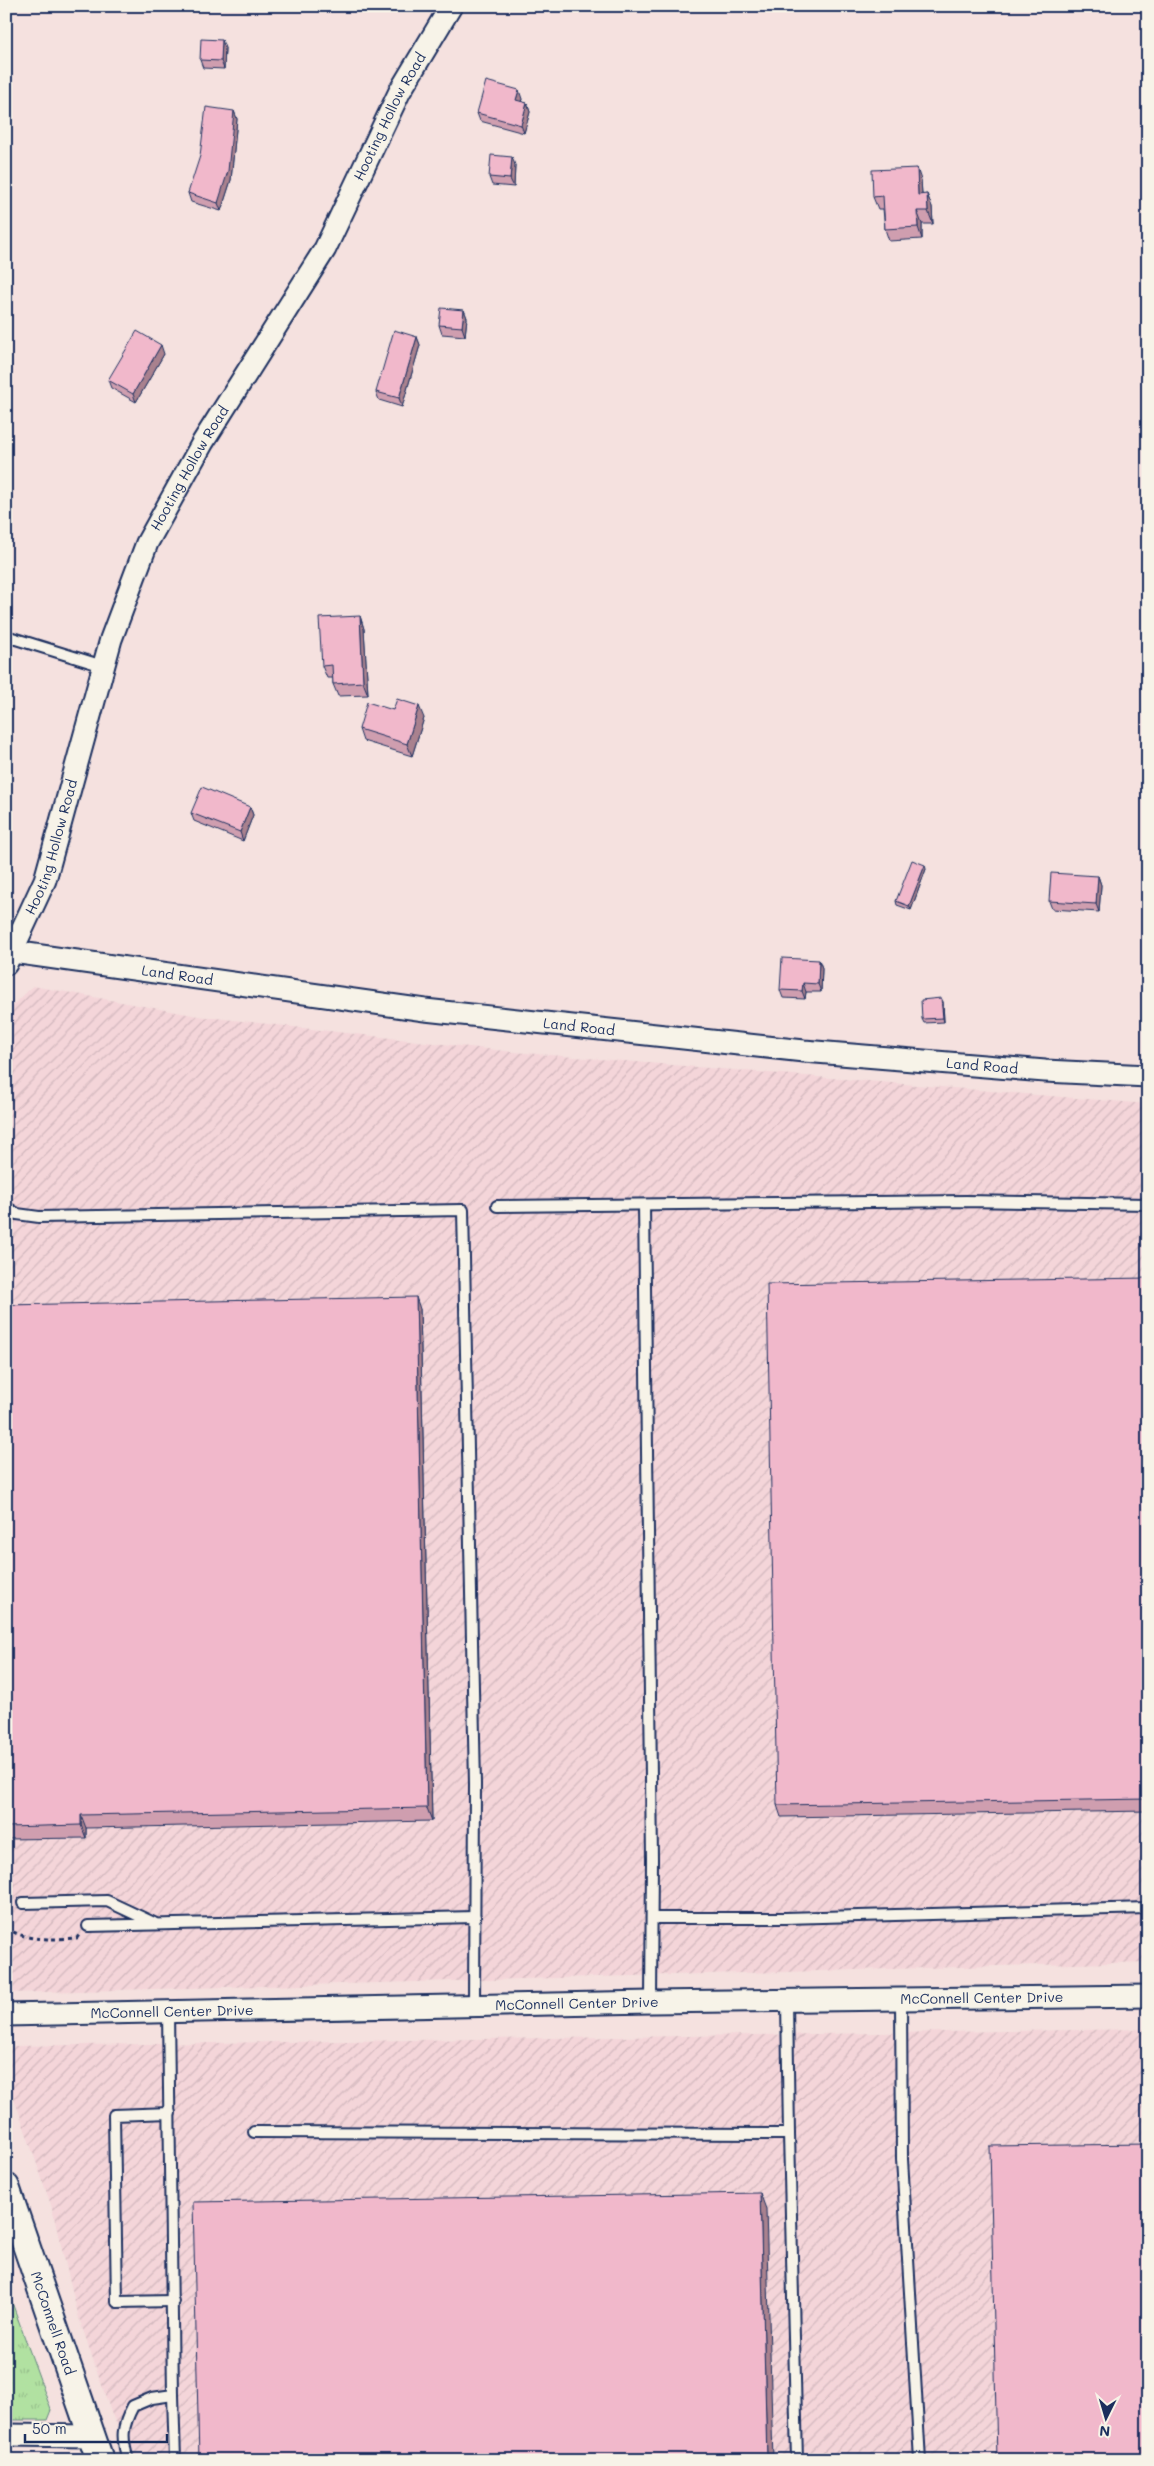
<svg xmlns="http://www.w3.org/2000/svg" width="1154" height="2466" font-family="Mali,sans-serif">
  <defs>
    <pattern id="industrial-furrows" width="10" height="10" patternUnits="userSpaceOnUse" patternTransform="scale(1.25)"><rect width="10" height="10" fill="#f4d5d9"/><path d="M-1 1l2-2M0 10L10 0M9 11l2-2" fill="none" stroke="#d1b7bd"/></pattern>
    <pattern id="grass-tufts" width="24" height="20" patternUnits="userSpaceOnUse" patternTransform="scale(1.25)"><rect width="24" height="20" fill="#b1e1a1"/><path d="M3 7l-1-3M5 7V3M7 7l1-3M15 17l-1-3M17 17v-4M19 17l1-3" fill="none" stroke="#98c18d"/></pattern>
  </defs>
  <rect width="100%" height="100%" fill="#f5e1df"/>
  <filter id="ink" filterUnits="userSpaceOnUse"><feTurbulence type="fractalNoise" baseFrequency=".02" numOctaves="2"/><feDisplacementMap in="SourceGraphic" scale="10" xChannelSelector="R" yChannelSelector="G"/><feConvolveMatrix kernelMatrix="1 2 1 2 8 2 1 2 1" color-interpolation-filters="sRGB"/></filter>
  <g filter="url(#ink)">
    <!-- industrial -->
    <g fill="url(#industrial-furrows)">
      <polygon points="33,986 198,1016 513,1052 1148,1104 1148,1962 6,1993 6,1012"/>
      <polygon points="1148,2029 1148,2460 136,2460 112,2415 79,2318 51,2205 6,2075 6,2053 14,2046"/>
    </g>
    <!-- grass -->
    <polygon fill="url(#grass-tufts)" stroke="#668880" points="6,2286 51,2410 47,2420 6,2420"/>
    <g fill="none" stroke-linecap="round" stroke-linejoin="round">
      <!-- service casing -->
      <g stroke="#1b2f5e" stroke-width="14">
        <g id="service">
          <polyline points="6,636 103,666"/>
          <polyline points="644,1205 652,1859 651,2002"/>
          <polyline points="497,1206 966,1201 1148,1204"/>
          <polyline points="6,1207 17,1214 39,1217 463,1210 475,1784 474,2006"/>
          <polyline points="23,1903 107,1901 154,1923"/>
          <polyline points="652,1918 785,1918 1148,1908"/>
          <polyline points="88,1926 475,1917"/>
          <polyline points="901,1999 902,2159 920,2460"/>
          <polyline points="170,2113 114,2115 117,2302 173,2301"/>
          <polyline points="254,2132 789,2134 787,2001"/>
          <polyline points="789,2134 797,2460"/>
          <polyline points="173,2395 175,2460"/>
          <path d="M 128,2460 C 121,2437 122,2427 133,2406 L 152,2398 L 173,2395 L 168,2012"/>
        </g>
      </g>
      <!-- minor casing -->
      <g stroke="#1b2f5e" stroke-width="25">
        <g id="minor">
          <path id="s1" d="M 13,952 L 425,1010 L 804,1051 L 1045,1071 L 1148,1076"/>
          <path id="s2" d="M 6,964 L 45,880 L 111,639 L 147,543 L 203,442 L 325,249 L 400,91 L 451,6"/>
          <path id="s3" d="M 6,2015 L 651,2002 L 1148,1996"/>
          <polyline points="6,2435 90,2436"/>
        </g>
      </g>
      <!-- tertiary casing -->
      <g stroke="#1b2f5e" stroke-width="30">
        <g id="tertiary">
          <path id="s4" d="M 6,2187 L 100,2460"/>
        </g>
      </g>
      <!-- path -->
      <path stroke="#1b2f5e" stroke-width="3" stroke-dasharray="4 4" stroke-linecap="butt" d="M 6,1928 C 28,1942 52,1939 77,1938 L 79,1935"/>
      <!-- service -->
      <use href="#service" stroke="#f7f3e8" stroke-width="10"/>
      <!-- minor -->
      <use href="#minor" stroke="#f7f3e8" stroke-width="21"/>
      <!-- tertiary -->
      <use href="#tertiary" stroke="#f7f3e8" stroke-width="26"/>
    </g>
    <!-- wall -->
    <g fill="#cf9eaf" stroke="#1b2f5e">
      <polygon points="225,48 224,69 203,68 200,60"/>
      <polygon points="522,99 521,102 527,103 530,112 524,133 480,121 477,113"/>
      <polygon points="234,111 237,119 231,180 221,211 191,202 188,193"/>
      <polygon points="515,165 514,187 492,185 489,177"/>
      <polygon points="921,180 922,195 927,194 932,207 933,224 922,224 922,239 889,241 885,229 883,209 878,209 873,197"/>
      <polygon points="464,310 467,318 465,336 442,334 439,325"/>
      <polygon points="417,337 420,345 402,407 379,400 376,392"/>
      <polygon points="164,354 136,402 111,388 108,380"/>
      <polygon points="360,616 364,629 368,695 338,696 333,684 333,678 327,678 322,666"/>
      <polygon points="393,710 424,718 412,756 363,741 359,729"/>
      <polygon points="250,807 253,815 243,841 194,821 191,813"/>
      <polygon points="926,869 911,910 897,905 896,901"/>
      <polygon points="1098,876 1101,885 1099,912 1052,909 1049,901"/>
      <polygon points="819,960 822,968 821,992 806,992 805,999 783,998 780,990"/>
      <polygon points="941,998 943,1002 944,1022 924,1023 922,1019"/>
      <polygon points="1148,1278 1148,1811 781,1817 777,1805"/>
      <polygon points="6,1305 420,1309 432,1821 86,1828 86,1838 6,1839"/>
    </g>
    <!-- shaded-wall -->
    <g fill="#a9818e" stroke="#1b2f5e">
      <polygon points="222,40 225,48 224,69 221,61"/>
      <polygon points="519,90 522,99 519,109 516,100"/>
      <polygon points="527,103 530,112 524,133 521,125"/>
      <polygon points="234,111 237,119 231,180 221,211 218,203"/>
      <polygon points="512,157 515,165 514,187 510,179"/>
      <polygon points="917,168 921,180 923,207 918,195"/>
      <polygon points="927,194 932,207 933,224 928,211"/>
      <polygon points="917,211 922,224 922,239 918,227"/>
      <polygon points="464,310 467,318 465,336 462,327"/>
      <polygon points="417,337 420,345 402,407 399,398"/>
      <polygon points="161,345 164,354 136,402 133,394"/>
      <polygon points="360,616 364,629 368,695 363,682"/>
      <polygon points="419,706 424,718 412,756 407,744"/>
      <polygon points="250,807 253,815 243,841 240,832"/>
      <polygon points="925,865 926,869 911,910 909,906"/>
      <polygon points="1098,876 1101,885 1099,912 1096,904"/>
      <polygon points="819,960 822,968 821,992 818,984"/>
      <polygon points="803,983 806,992 805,999 802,991"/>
      <polygon points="941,998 943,1002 944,1022 943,1018"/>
      <polygon points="416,1297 420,1309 432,1821 427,1808"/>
      <polygon points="81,1815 86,1828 86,1838 81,1825"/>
      <polygon points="760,2193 766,2209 773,2460 767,2460"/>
    </g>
    <!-- building -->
    <g fill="#f1b8cb" stroke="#1b2f5e">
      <polygon points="201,39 222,40 221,61 200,60"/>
      <polygon points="486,81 519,90 516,100 527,103 521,125 477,113"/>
      <polygon points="206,107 234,111 228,171 218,203 188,193 200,156"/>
      <polygon points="491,155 512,157 510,179 489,177"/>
      <polygon points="917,168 918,195 927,194 928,211 917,211 918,227 885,229 883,196 873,197 872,170"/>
      <polygon points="441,308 464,310 462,327 439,325"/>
      <polygon points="394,330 417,337 399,398 376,392"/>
      <polygon points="137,331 161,345 133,394 108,380"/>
      <polygon points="360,616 363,682 333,684 332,665 322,666 319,618"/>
      <polygon points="397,699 419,706 407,744 359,729 367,702 393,710"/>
      <polygon points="202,787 250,807 240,832 191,813"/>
      <polygon points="912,860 925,865 909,906 896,901"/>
      <polygon points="1051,873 1098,876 1096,904 1049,901"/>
      <polygon points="782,958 819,960 818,984 803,983 802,991 780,990"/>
      <polygon points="941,998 943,1018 922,1019 921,1000"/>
      <polygon points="1148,1278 1148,1799 777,1805 767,1284"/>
      <polygon points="416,1297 427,1808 81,1815 81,1825 6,1827 6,1305"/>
      <polygon points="1148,2144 1148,2460 997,2460 990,2146"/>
      <polygon points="760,2193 767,2460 199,2460 193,2202"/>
    </g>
  </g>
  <g text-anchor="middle" stroke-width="4" stroke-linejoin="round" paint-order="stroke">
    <!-- street labels -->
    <g font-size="14" fill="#1b2f5e" stroke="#f7f3e8">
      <text dy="5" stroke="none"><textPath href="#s2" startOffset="936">Hooting Hollow Road</textPath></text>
      <text dy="5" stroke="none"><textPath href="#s2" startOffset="531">Hooting Hollow Road</textPath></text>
      <text dy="5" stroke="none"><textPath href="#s2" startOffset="126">Hooting Hollow Road</textPath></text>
      <text dy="5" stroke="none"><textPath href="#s1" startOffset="166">Land Road</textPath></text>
      <text dy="5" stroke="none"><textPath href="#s1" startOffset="571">Land Road</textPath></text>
      <text dy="5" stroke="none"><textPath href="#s1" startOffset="976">Land Road</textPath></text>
      <text dy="5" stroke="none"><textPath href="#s3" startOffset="976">McConnell Center Drive</textPath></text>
      <text dy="5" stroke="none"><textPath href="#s3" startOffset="571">McConnell Center Drive</textPath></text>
      <text dy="5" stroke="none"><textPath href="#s3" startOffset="166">McConnell Center Drive</textPath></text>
      <text dy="5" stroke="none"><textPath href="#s4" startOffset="144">McConnell Road</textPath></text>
    </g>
  </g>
  <!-- margin -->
  <rect width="1154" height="2466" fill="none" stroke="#f7f3e8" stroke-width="25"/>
  <rect x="12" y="12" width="1129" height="2441" fill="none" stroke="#1b2f5e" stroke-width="2" filter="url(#ink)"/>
  <!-- north arrow -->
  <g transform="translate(1106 2418) rotate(185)" stroke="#f7f3e8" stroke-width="4" paint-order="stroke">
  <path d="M0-4L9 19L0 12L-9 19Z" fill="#1b2f5e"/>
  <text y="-8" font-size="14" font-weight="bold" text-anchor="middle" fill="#1b2f5e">N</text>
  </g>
  <!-- scale -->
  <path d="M25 2434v8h142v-8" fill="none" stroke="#1b2f5e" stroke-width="2.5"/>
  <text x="32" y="2434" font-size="15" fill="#1b2f5e" stroke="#f7f3e8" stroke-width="4" paint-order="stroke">50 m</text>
</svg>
